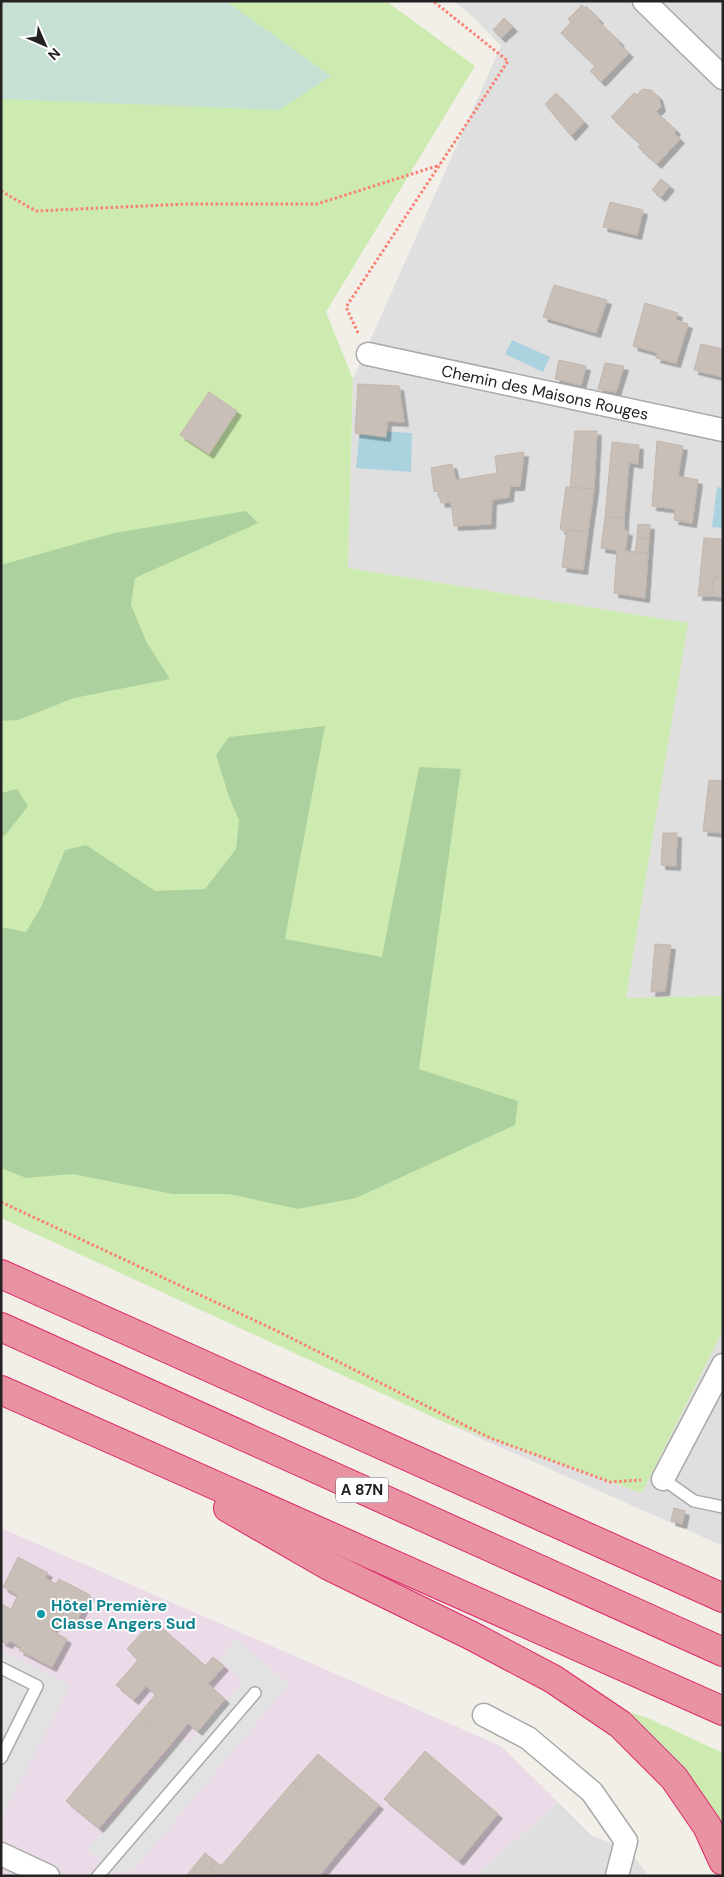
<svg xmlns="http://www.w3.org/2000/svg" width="724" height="1877" font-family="'DM Sans',sans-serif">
  <defs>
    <filter id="shadow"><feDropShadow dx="4.5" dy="4.5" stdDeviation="0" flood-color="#0004"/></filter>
  </defs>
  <rect width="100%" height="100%" fill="#f2efe9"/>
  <!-- residential -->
  <g fill="#e0dfdf">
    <polygon points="454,1 723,1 723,996 626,998 687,623 348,568 353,379 501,46 471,15"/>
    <polygon points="723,1322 723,1546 448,1424 642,1493 721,1334"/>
    <polygon points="558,1802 592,1836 628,1849 649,1876 475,1876"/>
  </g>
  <!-- industrial -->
  <polygon fill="#ebdbe8" points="1,1528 501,1746 558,1802 475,1876 1,1876"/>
  <!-- grass -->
  <g fill="#cdebb0">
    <polygon points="1,1 386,1 475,66 326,312 353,379 348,568 688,623 626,998 723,996 723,1322 721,1334 642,1493 448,1424 1,1218"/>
    <polygon points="632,1713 648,1718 723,1753 723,1830 628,1718"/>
  </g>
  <!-- forest -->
  <g fill="#add19e">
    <polygon points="246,511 258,523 135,578 131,605 147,643 170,679 74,698 18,720 1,721 1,565 114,533"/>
    <polygon points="325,726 285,939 382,957 419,767 461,769 419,1069 518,1101 515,1125 356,1198 298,1209 229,1194 173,1194 73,1174 26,1178 1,1168 1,927 26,932 41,907 65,850 86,845 155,891 205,889 236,849 239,820 229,797 216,755 229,737"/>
    <polygon points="17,789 28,806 7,833 1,838 1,793"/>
  </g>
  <!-- wetland -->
  <polygon fill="#c6e0d4" points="1,1 226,1 331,76 279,110 1,99"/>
  <!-- parking -->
  <g fill="#e2e2e2">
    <polygon points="236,1639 289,1684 133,1871 117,1872 87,1850 181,1738 189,1744 243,1681 219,1659"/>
    <polygon points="1,1650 70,1685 1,1819"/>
  </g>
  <!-- water -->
  <g fill="#aad3df">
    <polygon points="512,340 550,357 543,372 505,354"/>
    <polygon points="360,430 412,433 411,472 356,468"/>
    <polygon points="717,487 723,488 723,528 712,527"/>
  </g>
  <!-- building -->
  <g fill="#c7bfb8" stroke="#c4b6ab" filter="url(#shadow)">
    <polygon points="582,5 585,8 586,6 599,19 598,21 620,42 618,43 629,53 601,82 590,71 595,66 561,33 571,22 568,19"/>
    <polygon points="504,18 513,27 501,38 493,30"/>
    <polygon points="643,89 651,90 658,96 661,107 656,112 676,130 674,133 680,139 657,164 638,147 641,145 611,117 634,93 637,95"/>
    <polygon points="556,93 565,102 553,114 545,104"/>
    <polygon points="565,102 584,122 571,136 553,114"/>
    <polygon points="661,179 670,186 661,197 652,190"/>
    <polygon points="610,202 643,210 637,235 603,227"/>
    <polygon points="554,285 607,300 596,333 543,317"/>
    <polygon points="645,303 678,313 676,320 688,324 676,363 656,358 658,353 633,346"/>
    <polygon points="701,344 723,349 723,377 694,370"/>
    <polygon points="559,360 586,366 581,385 555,379"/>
    <polygon points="605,363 624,366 616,392 598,389"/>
    <polygon points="358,384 399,386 404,422 387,421 386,437 355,433"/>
    <polygon points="209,392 237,411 209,454 180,435"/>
    <polygon points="575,431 597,431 594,489 570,488"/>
    <polygon points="657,441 683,446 678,476 698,480 692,523 674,520 675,509 652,506"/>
    <polygon points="612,442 639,445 638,464 629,462 624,518 605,517"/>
    <polygon points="524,452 520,486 510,486 509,497 492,500 491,524 454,526 451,502 441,503 438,491 434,492 431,468 452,464 456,480 497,473 495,456"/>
    <polygon points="566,487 594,489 588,532 567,530 567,533 560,529"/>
    <polygon points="605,517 624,518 624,531 628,531 625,551 648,553 645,598 614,593 617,550 601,548"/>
    <polygon points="638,524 650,525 649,539 637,538"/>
    <polygon points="567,530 588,532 583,570 562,567"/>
    <polygon points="637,538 649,539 648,553 635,552"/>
    <polygon points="704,538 723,539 723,578 714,577 711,596 698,596"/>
    <polygon points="714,577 723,578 723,597 711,596"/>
    <polygon points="709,780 723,781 723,833 703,831"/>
    <polygon points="663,833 677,833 676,866 661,865"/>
    <polygon points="655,944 671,945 665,991 651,992"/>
    <polygon points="674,1508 685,1511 682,1524 671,1521"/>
    <polygon points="18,1557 48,1573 45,1578 56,1584 59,1579 90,1595 74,1626 59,1618 52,1631 67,1639 52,1667 19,1650 21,1647 10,1641 8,1644 1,1641 1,1604 11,1609 18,1595 3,1587"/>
    <polygon points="153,1620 216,1675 208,1684 225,1699 198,1731 188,1723 171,1744 139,1714 156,1694 146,1686 134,1700 116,1685 138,1660 127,1649"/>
    <polygon points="213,1657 224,1666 216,1675 205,1666"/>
    <polygon points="139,1714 171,1744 99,1828 66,1801"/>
    <polygon points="425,1751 498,1814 459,1861 384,1799"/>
    <polygon points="318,1754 379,1805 348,1841 293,1782"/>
    <polygon points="293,1782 348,1841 319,1876 218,1876 211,1868 215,1861 221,1866"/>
    <polygon points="205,1853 215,1861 204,1876 186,1876"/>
    <polygon points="211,1868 218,1876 204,1876"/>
  </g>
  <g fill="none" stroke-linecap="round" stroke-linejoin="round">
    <!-- lane casing -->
    <g stroke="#a9a9a9" stroke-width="14">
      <g id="lane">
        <polyline points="663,1479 694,1501 723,1507"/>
        <polyline points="1,1668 37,1686 1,1758"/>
        <polyline points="98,1876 255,1693"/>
      </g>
    </g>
    <!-- street casing -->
    <g stroke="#a9a9a9" stroke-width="25">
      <g id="street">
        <polyline points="644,1 723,78"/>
        <path id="s1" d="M 368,354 L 723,430"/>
        <polyline points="663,1479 723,1365"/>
        <polyline points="484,1715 528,1738 592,1792 626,1841 617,1876"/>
        <polyline points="1,1854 48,1876"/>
      </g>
    </g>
    <!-- highway casing -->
    <g stroke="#dc2a67" stroke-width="30">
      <g id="highway">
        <polyline points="1,1274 723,1598"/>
        <polyline points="1,1327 723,1652"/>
        <polyline points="1,1390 723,1711"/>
        <polyline points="228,1508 329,1566 472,1636 553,1679 620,1724 674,1778 707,1826 723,1861"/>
      </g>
    </g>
    <!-- path -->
    <g stroke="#fa8072" stroke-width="3" stroke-dasharray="2.5 2.5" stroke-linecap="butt">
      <polyline points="1,191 36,211 187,204 317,204 440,165"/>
      <polyline points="358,333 346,307 508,61 433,1"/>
      <polyline points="1,1202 275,1330 490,1438 610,1482 641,1480"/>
    </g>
    <!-- lane -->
    <use href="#lane" stroke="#fff" stroke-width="11"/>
    <!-- street -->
    <use href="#street" stroke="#fff" stroke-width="22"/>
    <!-- highway -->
    <use href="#highway" stroke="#e892a2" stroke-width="28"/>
  </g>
  <!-- markers -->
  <circle fill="#0f9aa8" stroke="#fff" stroke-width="2" cx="41" cy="1614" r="5"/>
  <g text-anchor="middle" stroke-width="4" stroke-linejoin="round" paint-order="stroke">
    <!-- shield labels -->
    <rect fill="#fff" stroke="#646464" stroke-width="1" x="336" y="1477.5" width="52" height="25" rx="4"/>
    <g font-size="15" font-weight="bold" fill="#222">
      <text x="362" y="1495">A 87N</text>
    </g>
    <!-- street labels -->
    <g font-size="16" fill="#222" stroke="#fff">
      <text dy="6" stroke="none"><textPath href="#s1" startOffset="181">Chemin des Maisons Rouges</textPath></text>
    </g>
    <!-- culture labels -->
    <g font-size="16" font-weight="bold" fill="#0d838f" stroke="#fff" text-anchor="start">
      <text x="51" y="1611">Hôtel Première<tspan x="51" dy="18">Classe Angers Sud</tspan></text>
    </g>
  </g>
  <!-- border -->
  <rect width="724" height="1877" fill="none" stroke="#222222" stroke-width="5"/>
  <!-- north arrow -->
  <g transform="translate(45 45) rotate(135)" stroke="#ffffff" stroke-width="4" paint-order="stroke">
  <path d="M0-4L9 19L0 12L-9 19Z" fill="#222222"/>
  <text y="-8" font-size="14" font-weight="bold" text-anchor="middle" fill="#222222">N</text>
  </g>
</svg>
